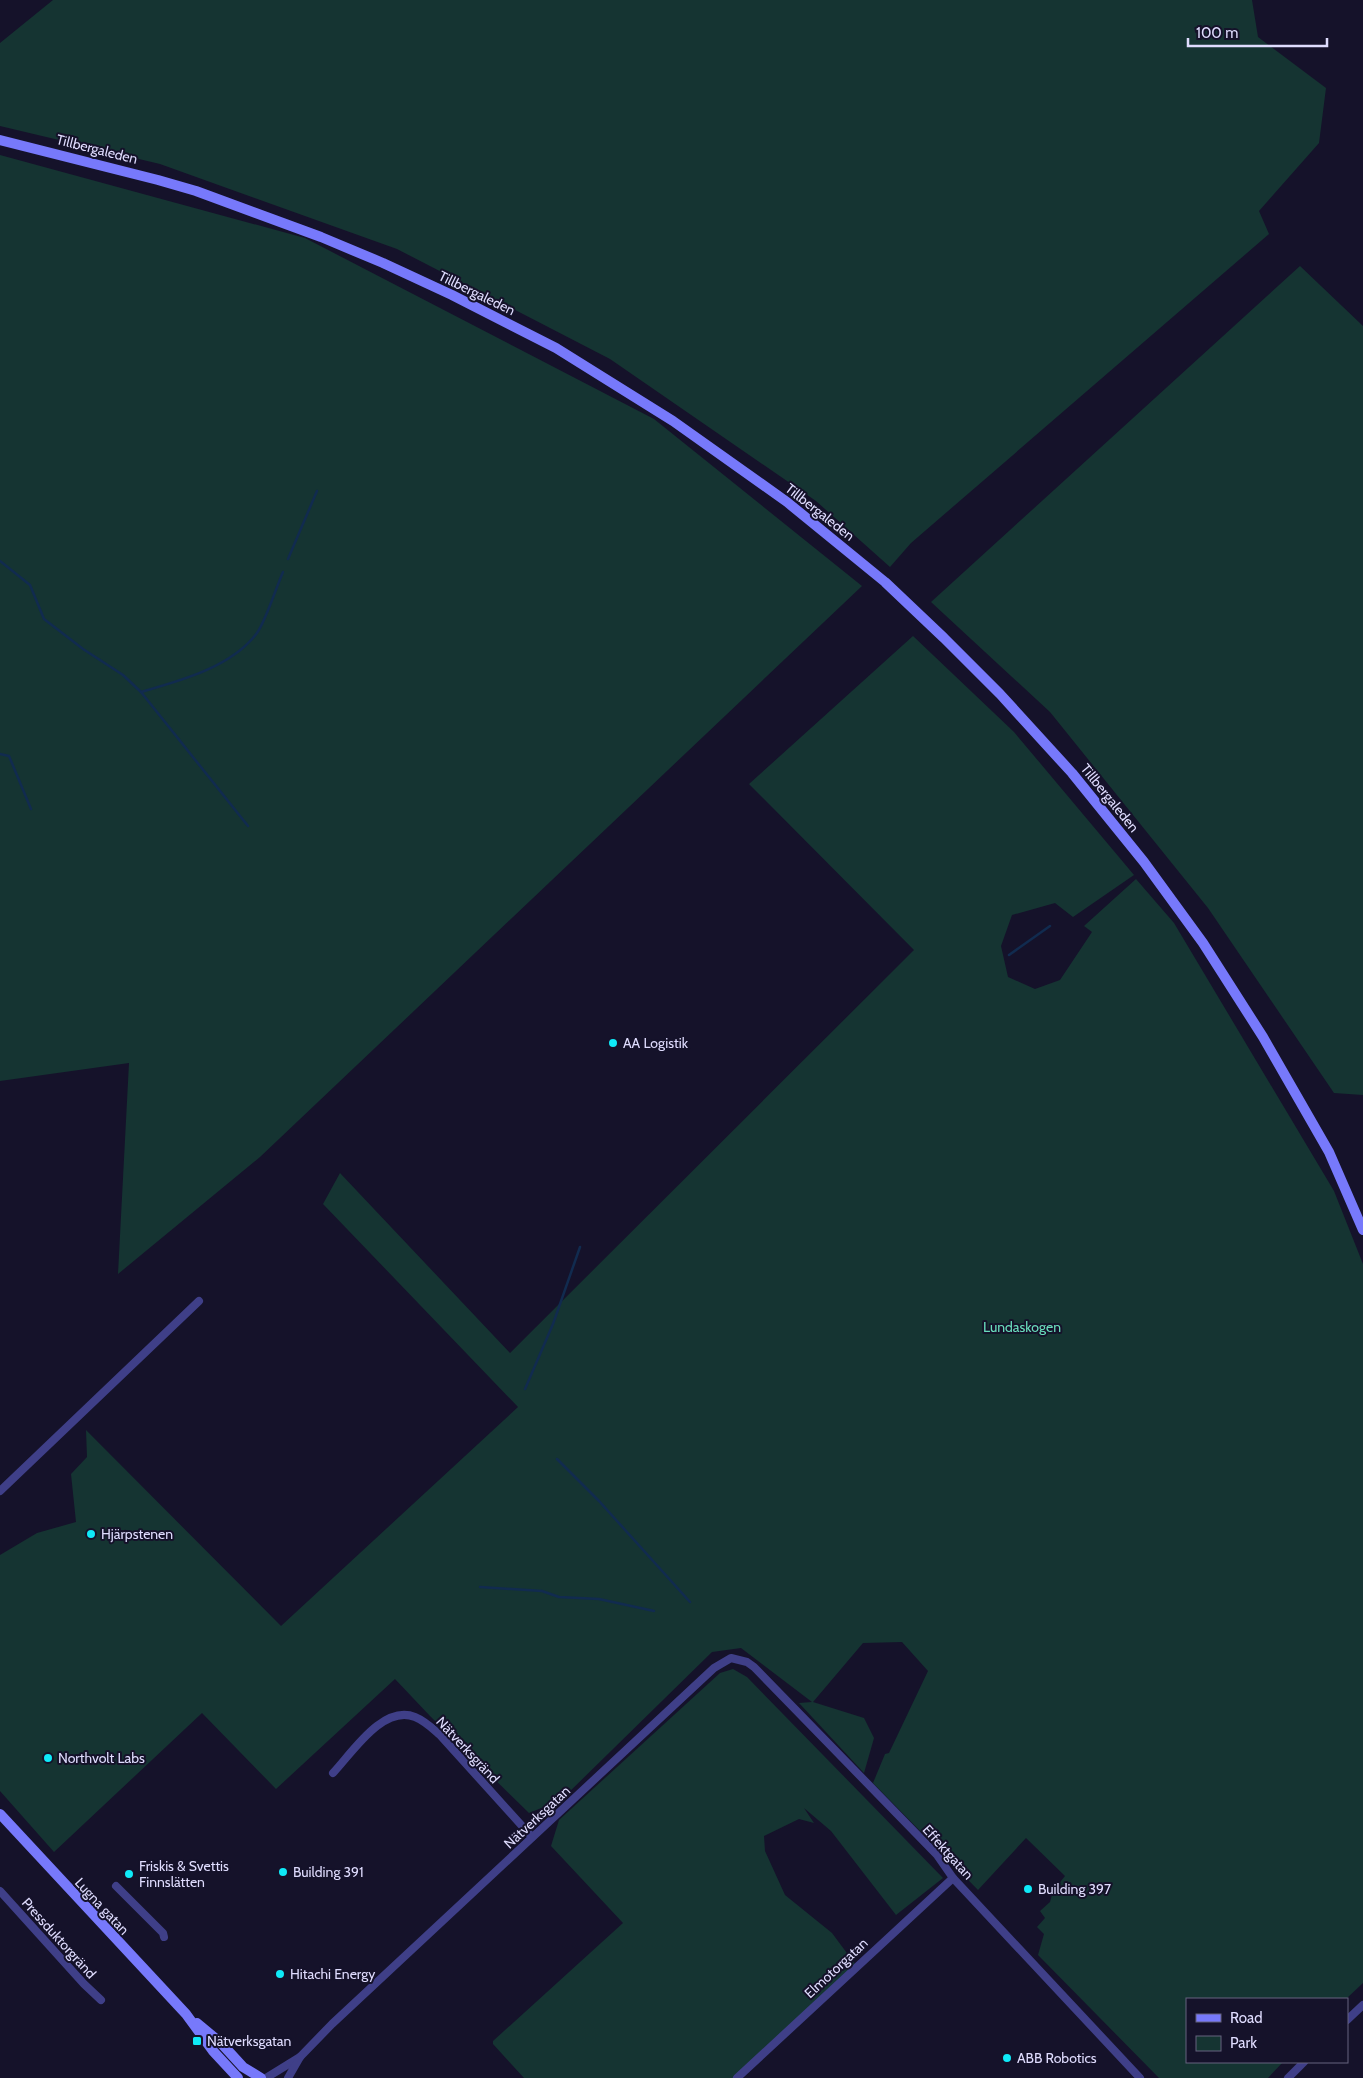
<svg xmlns="http://www.w3.org/2000/svg" width="1363" height="2078" font-family="Cabin,sans-serif">
  <rect width="100%" height="100%" fill="#15122a"/>
  <!-- green -->
  <g fill="#153432">
    <polygon points="53,0 1252,0 1258,37 1326,88 1319,143 1259,211 1269,234 911,543 890,567 816,501 610,359 397,249 160,164 0,126 0,43"/>
    <polygon points="0,155 305,238 654,419 862,586 260,1157 118,1274 129,1063 0,1081"/>
    <polygon points="1300,266 1363,326 1363,1095 1334,1093 1208,908 1050,712 931,602"/>
    <polygon points="913,636 1014,732 1134,875 1073,917 1055,903 1012,915 1001,946 1008,977 1035,989 1060,980 1092,932 1084,926 1136,879 1174,923 1334,1191 1363,1264 1363,1983 1346,1999 1187,1999 1187,2062 1283,2062 1268,2078 1159,2078 1038,1955 1044,1934 1037,1927 1045,1918 1040,1911 1050,1902 1053,1891 1065,1876 1026,1838 978,1890 873,1783 885,1754 889,1753 928,1671 902,1642 863,1643 813,1702 864,1718 874,1738 864,1773 799,1703 812,1702 741,1648 712,1652 561,1800 529,1813 430,1716 395,1679 276,1789 202,1713 54,1852 0,1791 0,1555 37,1533 76,1522 71,1474 87,1457 86,1430 281,1626 518,1407 323,1204 340,1173 510,1353 914,950 749,784"/>
    <polygon points="733,1669 747,1677 943,1878 896,1915 831,1831 804,1808 814,1823 799,1819 764,1836 765,1851 785,1895 832,1933 855,1964 733,2078 524,2078 493,2044 493,2041 623,1923 551,1846 559,1820 720,1673"/>
  </g>
  <g fill="none" stroke-linecap="round" stroke-linejoin="round">
    <!-- stream -->
    <g stroke="#112b4f" stroke-width="2.5">
      <polyline points="288,559 317,491"/>
      <polyline points="0,561 30,585 44,619 83,649 123,675 141,692"/>
      <polyline points="0,754 9,756 31,809"/>
      <path d="M 248,826 L 141,692 C 180,681 232,667 257,633 C 266,620 276,588 283,572"/>
      <polyline points="1009,955 1050,926"/>
      <polyline points="525,1389 553,1324 580,1247"/>
      <polyline points="557,1459 599,1501 690,1602"/>
      <polyline points="480,1587 542,1591 559,1597 599,1599 654,1611"/>
    </g>
    <!-- street -->
    <g stroke="#3f3f88" stroke-width="8">
      <polyline points="0,1491 199,1301"/>
      <path d="M 333,1773 C 352,1753 383,1704 415,1717 C 425,1721 432,1728 440,1735 L 532,1837"/>
      <polyline points="116,1886 163,1933 164,1937"/>
      <polyline points="0,1891 84,1984 101,2000"/>
      <polyline points="1347,2020 1363,2005"/>
      <polyline points="266,2078 300,2057"/>
      <polyline points="288,2078 300,2057 332,2024 714,1668 731,1658 747,1662 754,1667 937,1855 953,1878 1140,2078"/>
      <polyline points="737,2078 953,1878"/>
      <polyline points="1288,2078 1304,2062"/>
    </g>
    <!-- secondary -->
    <g stroke="#7779fb" stroke-width="10">
      <polyline points="0,140 158,180 196,191 321,237 383,263 452,295 556,348 673,421 787,502 885,582 944,638 1000,694 1072,773 1144,862 1203,943 1263,1037 1329,1152 1363,1230"/>
      <polyline points="0,1814 186,2014 213,2051 238,2078"/>
      <polyline points="197,2023 221,2043 243,2067 261,2078"/>
    </g>
  </g>
  <!-- markers -->
  <g fill="#0feaf8" stroke="#15122a" stroke-width="2">
    <circle cx="613" cy="1043" r="5"/>
    <circle cx="91" cy="1534" r="5"/>
    <circle cx="48" cy="1758" r="5"/>
    <circle cx="283" cy="1872" r="5"/>
    <circle cx="129" cy="1874" r="5"/>
    <circle cx="1028" cy="1889" r="5"/>
    <circle cx="280" cy="1974" r="5"/>
    <rect x="192" y="2036" width="10" height="10" rx="2.5"/>
    <circle cx="1007" cy="2058" r="5"/>
  </g>
  <g text-anchor="middle" stroke-width="4" stroke-linejoin="round" paint-order="stroke">
    <!-- street labels -->
    <g font-size="14" fill="#dfdcfe" stroke="#15122a">
      <text transform="translate(97 149) rotate(14)" y="5">Tillbergaleden</text>
      <text transform="translate(477 293) rotate(26)" y="5">Tillbergaleden</text>
      <text transform="translate(820 512) rotate(38)" y="5">Tillbergaleden</text>
      <text transform="translate(1110 798) rotate(51)" y="5">Tillbergaleden</text>
      <text transform="translate(468 1750) rotate(47)" y="5">Nätverksgränd</text>
      <text transform="translate(537 1817) rotate(-43)" y="5">Nätverksgatan</text>
      <text transform="translate(948 1852) rotate(48)" y="5">Effektgatan</text>
      <text transform="translate(102 1906) rotate(47)" y="5">Lugna gatan</text>
      <text transform="translate(59 1938) rotate(48)" y="5">Pressduktorgränd</text>
      <text transform="translate(836 1968) rotate(-43)" y="5">Elmotorgatan</text>
    </g>
    <!-- poi labels -->
    <g font-size="14" fill="#dfdcfe" stroke="#15122a" text-anchor="start">
      <text x="623" y="1048">AA Logistik</text>
      <text x="101" y="1539">Hjärpstenen</text>
      <text x="58" y="1763">Northvolt Labs</text>
      <text x="139" y="1871">Friskis &amp; Svettis<tspan x="139" dy="16">Finnslätten</tspan></text>
      <text x="293" y="1877">Building 391</text>
      <text x="1038" y="1894">Building 397</text>
      <text x="290" y="1979">Hitachi Energy</text>
      <text x="207" y="2046">Nätverksgatan</text>
      <text x="1017" y="2063">ABB Robotics</text>
    </g>
    <!-- park labels -->
    <g font-size="14" fill="#69ddbc" stroke="#15122a">
      <text x="1022" y="1332">Lundaskogen</text>
    </g>
  </g>
  <!-- legend -->
  <rect x="1186" y="1998" width="162" height="65" fill="#15122a" stroke="#66637f"/>
  <rect x="1196" y="2014" width="25" height="8" fill="#7779fb" stroke="#66637f"/>
  <text x="1230" y="2023" font-size="15" fill="#dfdcfe">Road</text>
  <rect x="1196" y="2036" width="25" height="15" fill="#153432" stroke="#66637f"/>
  <text x="1230" y="2048" font-size="15" fill="#dfdcfe">Park</text>
  <!-- scale -->
  <path d="M1188 38v8h139v-8" fill="none" stroke="#dfdcfe" stroke-width="2.5"/>
  <text x="1196" y="38" font-size="15" fill="#dfdcfe" stroke="#15122a" stroke-width="4" paint-order="stroke">100 m</text>
</svg>
